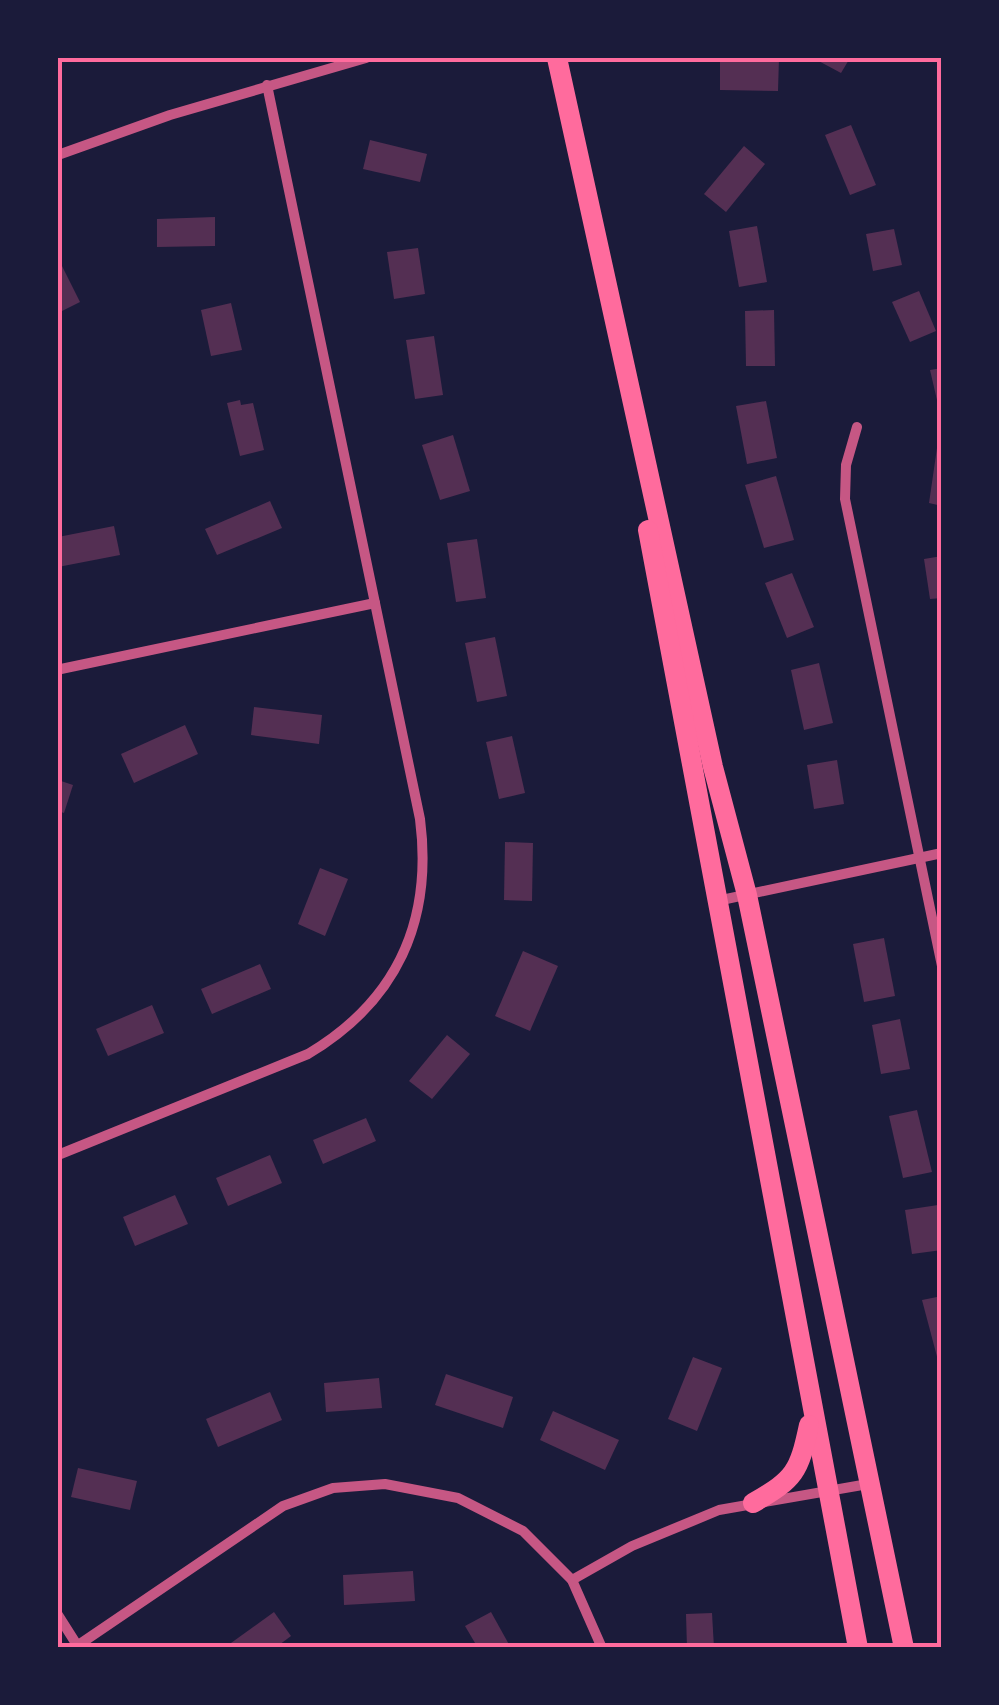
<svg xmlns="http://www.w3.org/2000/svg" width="999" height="1705" font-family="'PT Sans Narrow',sans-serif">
  <rect width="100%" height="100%" fill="#1b1b3a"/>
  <!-- building -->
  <g fill="#542f53">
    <polygon points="720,58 779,58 778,91 720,90"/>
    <polygon points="813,58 850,58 841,73"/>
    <polygon points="851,125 876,185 850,195 825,135"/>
    <polygon points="370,140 427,154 420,182 363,169"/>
    <polygon points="744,146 765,164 726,212 704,194"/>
    <polygon points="215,217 215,246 157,247 157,219"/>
    <polygon points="757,226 767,282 739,287 729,231"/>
    <polygon points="894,229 902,265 873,271 866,234"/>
    <polygon points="418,248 425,294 394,299 387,252"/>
    <polygon points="58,258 80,302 58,313"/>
    <polygon points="919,291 936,331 910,342 892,302"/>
    <polygon points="231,303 242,350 211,356 201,310"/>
    <polygon points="774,310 775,366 746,366 745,311"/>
    <polygon points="434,336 443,395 415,399 406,340"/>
    <polygon points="942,368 942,412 940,413 930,370"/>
    <polygon points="240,400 241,405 253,403 264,450 240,456 227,403"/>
    <polygon points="766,401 777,458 747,464 736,406"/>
    <polygon points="453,435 470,491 440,500 422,445"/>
    <polygon points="937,448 942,449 942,506 929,503"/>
    <polygon points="776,476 794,540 764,548 745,485"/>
    <polygon points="270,501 282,528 217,555 205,529"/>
    <polygon points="114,526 120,555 58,567 58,537"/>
    <polygon points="477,539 486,598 456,602 447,543"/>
    <polygon points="942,556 942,598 930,599 924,559"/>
    <polygon points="792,573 814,627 787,638 765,583"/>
    <polygon points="495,637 507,696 477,702 465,643"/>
    <polygon points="819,663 833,723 804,730 791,670"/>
    <polygon points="254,707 322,715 319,744 251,735"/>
    <polygon points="185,725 198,754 134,783 121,754"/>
    <polygon points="512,736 525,793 499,799 486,742"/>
    <polygon points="837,760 844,804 814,809 807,765"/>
    <polygon points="58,780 73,785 64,813 58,811"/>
    <polygon points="505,842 533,843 532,901 504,900"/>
    <polygon points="320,868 348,879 325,936 298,924"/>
    <polygon points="884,938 895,996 864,1002 853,944"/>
    <polygon points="523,951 558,966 530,1031 495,1016"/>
    <polygon points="260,964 271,989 212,1014 201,989"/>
    <polygon points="152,1005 164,1033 108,1056 96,1029"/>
    <polygon points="900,1019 910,1069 881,1074 872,1025"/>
    <polygon points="447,1035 470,1054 432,1099 409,1081"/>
    <polygon points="917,1110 932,1172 903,1178 889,1116"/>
    <polygon points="366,1118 376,1141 323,1164 313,1140"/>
    <polygon points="270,1155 282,1183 228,1206 216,1178"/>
    <polygon points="175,1195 188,1224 135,1246 123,1217"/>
    <polygon points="938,1205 942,1250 912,1254 905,1210"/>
    <polygon points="942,1296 942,1367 940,1368 922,1300"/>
    <polygon points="693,1357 722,1368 697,1431 668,1419"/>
    <polygon points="446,1374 513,1397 503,1428 435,1405"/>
    <polygon points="379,1378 382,1408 326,1412 324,1383"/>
    <polygon points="270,1392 282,1420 218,1447 206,1419"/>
    <polygon points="553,1411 619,1440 605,1470 540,1440"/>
    <polygon points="78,1468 137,1481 130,1510 71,1497"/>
    <polygon points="413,1571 415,1601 344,1605 343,1575"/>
    <polygon points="274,1612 291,1636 275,1648 224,1648"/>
    <polygon points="491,1612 511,1648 478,1648 465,1626"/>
    <polygon points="712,1613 714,1648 687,1648 686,1614"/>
  </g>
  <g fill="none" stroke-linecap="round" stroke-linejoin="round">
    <!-- minor -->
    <g stroke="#c65784" stroke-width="10">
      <polyline points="58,155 170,115 366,58"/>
      <polyline points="857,427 846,465 845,499 942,966"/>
      <polyline points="61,669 375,603"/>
      <polyline points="717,901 942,853"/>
      <path d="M 58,1155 L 308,1054 C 397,1001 433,921 420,819 L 267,85"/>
      <polyline points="572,1580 632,1546 719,1510 868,1484"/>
      <polyline points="58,1615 77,1645"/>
      <polyline points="74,1648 283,1506 333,1488 385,1484 458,1498 523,1531 572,1580 602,1648"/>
    </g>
    <!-- primary -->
    <g stroke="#ff6b9d" stroke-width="20">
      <polyline points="557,58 713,767 747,895 904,1648"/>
      <polyline points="648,530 858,1648"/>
      <path d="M 753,1503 C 795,1479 799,1472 809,1425"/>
    </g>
  </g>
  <!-- border -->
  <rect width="999" height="1705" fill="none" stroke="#1b1b3a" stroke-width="120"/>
  <rect x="60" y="60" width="879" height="1585" fill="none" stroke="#ff6b9d" stroke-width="4"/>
</svg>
